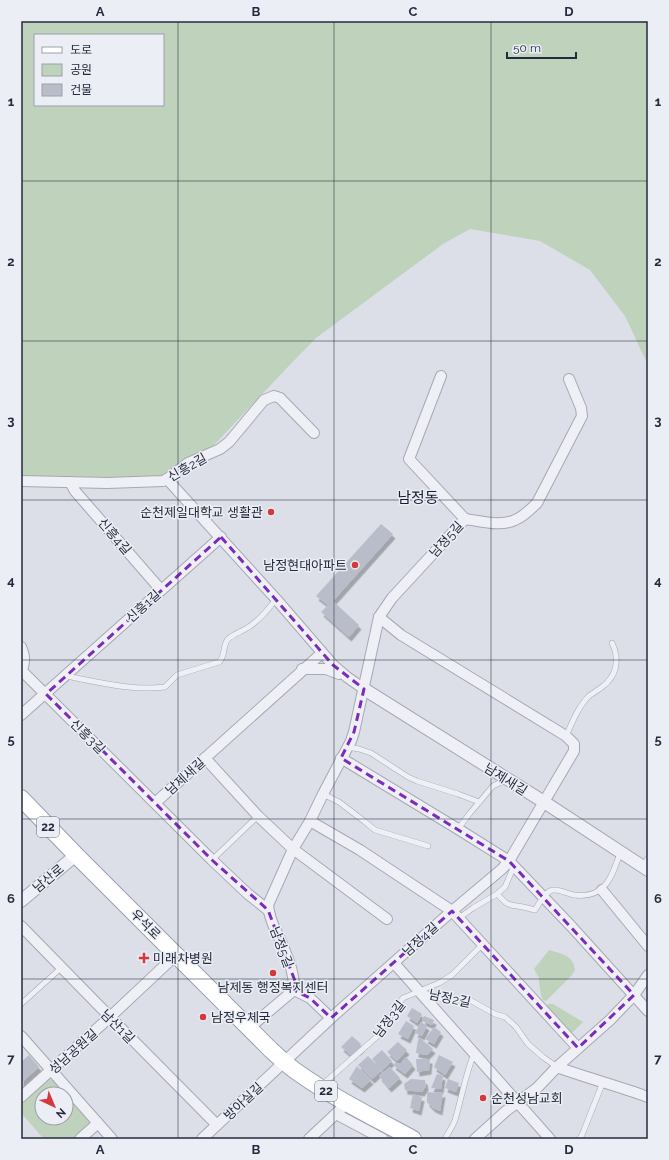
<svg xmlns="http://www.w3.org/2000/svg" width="669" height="1160" font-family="Raleway,'Noto Sans KR',sans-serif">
  <defs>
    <filter id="shadow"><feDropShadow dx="2.5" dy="4.5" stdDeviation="0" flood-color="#0004"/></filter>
  </defs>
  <rect width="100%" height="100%" fill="#dcdfe7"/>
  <!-- green -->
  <g fill="#bfd2bc" fill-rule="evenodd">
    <path d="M 21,21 L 648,21 L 648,365 L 625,316 L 590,270 L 540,241 L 470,229 L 443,244 L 316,338 L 283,372 L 215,444 L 190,459 L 162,477 L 21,477 ZM 35,35 L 163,35 L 163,105 L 35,105 Z"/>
    <path d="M 549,950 C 561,954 573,954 575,970 L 571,976 L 546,1001 L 543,1000 L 541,995 L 539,983 L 539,978 L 534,969 Z"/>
    <polygon points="549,1004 553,1004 583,1022 571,1034 545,1006"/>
    <path d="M 49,1079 L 56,1081 L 89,1118 L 89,1125 L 73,1139 L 44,1139 L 21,1113 L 21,1104 ZM 42,1094 L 66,1094 L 66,1118 L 42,1118 Z"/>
  </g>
  <!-- building -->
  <g fill="#b9bdca" filter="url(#shadow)">
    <polygon points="381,524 393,534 333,601 359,625 349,637 321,612 328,605 316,596"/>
    <polygon points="412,1008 422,1014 417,1023 407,1016"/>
    <polygon points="424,1016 434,1020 432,1025 422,1021"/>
    <polygon points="406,1021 414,1026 408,1039 398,1034"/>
    <polygon points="421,1022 427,1026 422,1036 415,1033"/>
    <polygon points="434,1027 441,1032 434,1044 425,1039"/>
    <polygon points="352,1036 361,1044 360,1045 362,1047 358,1051 357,1050 352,1056 341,1047"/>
    <polygon points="419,1037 433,1049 427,1055 416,1053 417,1045"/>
    <polygon points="398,1042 407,1050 397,1061 387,1052"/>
    <polygon points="382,1050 392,1061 383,1070 372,1059"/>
    <polygon points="29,1055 39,1067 21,1083 21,1062"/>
    <polygon points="439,1055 453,1062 445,1075 434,1067"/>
    <polygon points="368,1056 382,1070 372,1079 358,1065"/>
    <polygon points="406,1057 413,1065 405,1074 393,1065 395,1063 401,1063"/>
    <polygon points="416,1059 430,1059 429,1070 417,1072"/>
    <polygon points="357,1066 371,1080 362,1088 349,1079"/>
    <polygon points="390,1067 400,1078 389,1088 379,1076"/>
    <polygon points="437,1074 443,1076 441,1089 431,1088"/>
    <polygon points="411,1079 425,1080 426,1086 422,1092 405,1090 404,1084"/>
    <polygon points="448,1079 459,1083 456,1092 445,1088"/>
    <polygon points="427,1092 443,1093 440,1111 433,1108 427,1102"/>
    <polygon points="413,1094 422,1097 419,1111 410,1108"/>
  </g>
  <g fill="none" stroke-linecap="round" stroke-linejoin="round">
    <!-- service casing -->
    <g stroke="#a5a9b4" stroke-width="6">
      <g id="service">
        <path d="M 66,676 C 98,682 132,691 165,687 L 177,675 L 219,662 C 226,656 222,646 228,639 C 233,634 241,632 247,628 C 259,621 268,610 276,599"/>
        <path d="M 566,736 C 572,723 578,707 589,696 C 593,693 598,690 602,687 C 617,676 620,659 612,643"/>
        <polyline points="348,747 359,749 371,753 408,777 417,781 458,794 479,802"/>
        <polyline points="323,794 339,802 364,821 375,830 428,846"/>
        <polyline points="458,829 470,813 493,786 507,779"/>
        <polyline points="212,860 258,816"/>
        <polyline points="643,866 648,858"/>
        <path d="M 497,894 L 506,903 L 511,905 L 523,907 L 535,910 C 539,904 545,891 553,890 C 560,889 567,894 574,895 C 605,899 612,877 620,853"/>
        <polyline points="459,918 473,908 497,894 505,887 514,866"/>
        <polyline points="424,993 446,1000 468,999 495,1014 505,1017 516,1027 528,1044 543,1057 557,1067"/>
        <polyline points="21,1004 61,968"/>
        <polyline points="322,1085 381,1033 384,1025 403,998 439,983 452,975 483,944"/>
        <path d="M 445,1139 C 448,1133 453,1126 455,1120 C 462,1097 465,1075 474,1054"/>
        <polyline points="579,1139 582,1135 603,1082"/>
      </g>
    </g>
    <!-- minor casing -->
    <g stroke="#a5a9b4" stroke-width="12">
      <g id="minor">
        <polyline points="167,479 276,599 333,665 347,677 364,689"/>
        <polyline points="21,481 107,483 163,481 167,479 188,463 220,449 229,442 264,400 274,396 280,398 314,433"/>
        <polyline points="70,482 75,491 161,590"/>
        <path d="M 465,519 C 481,521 500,527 515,520 C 523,517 531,509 537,503 L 582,416 L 581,408 L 569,379"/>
        <path d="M 21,647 C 25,656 25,661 22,670"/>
        <polyline points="302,669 326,669 339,674"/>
        <polyline points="21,670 212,860 248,894 268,910"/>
        <polyline points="21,715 221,537"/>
        <polyline points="205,758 258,816 293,849 387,919"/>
        <polyline points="341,758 458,829 509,861 571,926 648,1011"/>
        <polyline points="155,803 322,653"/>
        <polyline points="310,821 360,850 452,911 578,1048"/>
        <polyline points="602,890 648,946"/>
        <polyline points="21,926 110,1017 217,1125"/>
        <polyline points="394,963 550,1139"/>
        <polyline points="294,990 310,998 331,1018"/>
        <path d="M 249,1028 L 294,990 C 295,970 284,949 276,931 C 272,923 269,914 268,905 L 293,849 L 310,821 L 323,794 L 351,741 L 354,732 L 379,617 L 392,598 L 465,519 L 409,459 L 441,376"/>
        <polyline points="21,1036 112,1139"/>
        <path d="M 557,1067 C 587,1078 618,1086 648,1097"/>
        <polyline points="21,1097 110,1017 176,955"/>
        <polyline points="336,1114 383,1139"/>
        <polyline points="80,1139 98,1123"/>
        <polyline points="202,1139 331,1018 452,911 502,869 509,861 574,751 574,744 566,736 401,635 379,617"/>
        <polyline points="309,1139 341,1109"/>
        <polyline points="475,1139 506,1111 537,1088 557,1067 610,1020 634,995 648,975"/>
      </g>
    </g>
    <!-- tertiary casing -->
    <g stroke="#a5a9b4" stroke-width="14">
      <g id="tertiary">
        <polyline points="364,689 544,802 648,870"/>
        <polyline points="21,901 76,855"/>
      </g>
    </g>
    <!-- primary casing -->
    <g stroke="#9aa1b3" stroke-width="18">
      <path id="primary" d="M 21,798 L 76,855 L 271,1050 C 280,1058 289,1067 300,1074 C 335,1099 375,1118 413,1139"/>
    </g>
    <!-- service -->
    <use href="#service" stroke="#eff0f5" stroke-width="5"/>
    <!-- minor -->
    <use href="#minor" stroke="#eff0f5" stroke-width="10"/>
    <!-- tertiary -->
    <use href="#tertiary" stroke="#eff0f5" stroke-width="12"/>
    <!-- primary -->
    <use href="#primary" stroke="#fff" stroke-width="16"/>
  </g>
  <!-- marked area -->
  <path fill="none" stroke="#7b2cbf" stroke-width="3" stroke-dasharray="8 5" stroke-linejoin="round" d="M 221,537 L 333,665 L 364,689 L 354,732 L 341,758 L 509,861 L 634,995 L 578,1048 L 452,911 L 331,1018 L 310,998 L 294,990 L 295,981 L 268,910 L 212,860 L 46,694 Z"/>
  <!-- grid -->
  <path fill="none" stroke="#252b3e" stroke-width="1" stroke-opacity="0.55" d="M 178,21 L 178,1139M 334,21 L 334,1139M 491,21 L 491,1139M 21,181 L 648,181M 21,341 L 648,341M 21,500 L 648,500M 21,660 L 648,660M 21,819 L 648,819M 21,979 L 648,979"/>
  <!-- markers -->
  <g fill="#d6373b" stroke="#ebeef5" stroke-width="1.5">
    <circle cx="271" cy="512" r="4"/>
    <circle cx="355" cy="565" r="4"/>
    <path d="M142 952h4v4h4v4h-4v4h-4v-4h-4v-4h4z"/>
    <circle cx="273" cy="973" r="4"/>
    <circle cx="203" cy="1017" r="4"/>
    <circle cx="483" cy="1098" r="4"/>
  </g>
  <g text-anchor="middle" stroke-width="3" stroke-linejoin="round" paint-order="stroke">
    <!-- shield labels -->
    <g fill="#ebeef5" stroke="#606675" stroke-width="1">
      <rect x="37" y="817" width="22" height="20" rx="3"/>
      <rect x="315" y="1081" width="22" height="20" rx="3"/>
    </g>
    <g font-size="12" font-weight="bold" fill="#252b3e">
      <text x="48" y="831">22</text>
      <text x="326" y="1095">22</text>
    </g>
    <!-- street labels -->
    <g font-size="13" fill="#252b3e" stroke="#ebeef5">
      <text transform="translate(187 467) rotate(-30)" y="5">신흥2길</text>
      <text transform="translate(115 536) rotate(49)" y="5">신흥4길</text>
      <text transform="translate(446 539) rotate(-48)" y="5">남정5길</text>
      <text transform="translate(143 606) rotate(-42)" y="5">신흥1길</text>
      <text transform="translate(88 736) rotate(45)" y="5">신흥3길</text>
      <text transform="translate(185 776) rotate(-42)" y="5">남제새길</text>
      <text transform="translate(506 779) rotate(32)" y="5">남제새길</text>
      <text transform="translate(48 878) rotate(-40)" y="5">남산로</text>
      <text transform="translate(146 924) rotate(45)" y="5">우석로</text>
      <text transform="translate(420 939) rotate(-42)" y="5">남정4길</text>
      <text transform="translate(282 947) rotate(69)" y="5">남정5길</text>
      <text transform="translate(450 998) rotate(12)" y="5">남정2길</text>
      <text transform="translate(389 1019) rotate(-53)" y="5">남정3길</text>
      <text transform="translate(118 1026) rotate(45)" y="5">남산1길</text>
      <text transform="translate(73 1051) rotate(-42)" y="5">성남공원길</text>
      <text transform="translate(243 1101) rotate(-43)" y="5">방아실길</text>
    </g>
    <!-- poi labels -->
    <g font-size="13" fill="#252b3e" stroke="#ebeef5" text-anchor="start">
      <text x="263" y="517" text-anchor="end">순천제일대학교 생활관</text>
      <text x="347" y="570" text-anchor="end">남정현대아파트</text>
      <text x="153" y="963">미래차병원</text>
      <text x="273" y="992" text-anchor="middle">남제동 행정복지센터</text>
      <text x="211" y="1022">남정우체국</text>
      <text x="491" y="1103">순천성남교회</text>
    </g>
    <!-- quarter labels -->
    <g font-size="15" fill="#171c2f" stroke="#ebeef5">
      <text x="418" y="503">남정동</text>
    </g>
  </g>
  <!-- border -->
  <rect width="669" height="1160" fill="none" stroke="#ebeef5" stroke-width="44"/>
  <!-- legend -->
  <rect x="34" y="34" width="130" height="72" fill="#ebeef5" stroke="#9ca0ac"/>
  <rect x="42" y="47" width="20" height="6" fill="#ffffff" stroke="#9ca0ac"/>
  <text x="70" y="54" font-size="12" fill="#252b3e">도로</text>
  <rect x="42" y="64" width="20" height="12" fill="#bfd2bc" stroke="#9ca0ac"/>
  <text x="70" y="74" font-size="12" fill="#252b3e">공원</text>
  <rect x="42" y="84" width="20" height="12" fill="#b9bdca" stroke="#9ca0ac"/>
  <text x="70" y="94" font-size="12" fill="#252b3e">건물</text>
  <!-- north arrow -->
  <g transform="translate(54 1106) rotate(136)"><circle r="19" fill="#ebeef5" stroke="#9ca0ac"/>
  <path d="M0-3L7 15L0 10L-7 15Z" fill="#d6373b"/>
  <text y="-6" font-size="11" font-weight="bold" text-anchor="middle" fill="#252b3e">N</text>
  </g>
  <!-- scale -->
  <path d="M507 52v6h69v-6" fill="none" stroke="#252b3e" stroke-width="2"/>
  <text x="513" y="52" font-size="12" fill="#252b3e" stroke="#ebeef5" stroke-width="3" paint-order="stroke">50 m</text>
  <rect x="22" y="22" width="625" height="1116" fill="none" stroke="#252b3e" stroke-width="1.5"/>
  <g font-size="13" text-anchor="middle" font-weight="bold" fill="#252b3e">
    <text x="100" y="16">A</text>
    <text x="256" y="16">B</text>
    <text x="413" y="16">C</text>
    <text x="569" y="16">D</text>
    <text x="11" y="106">1</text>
    <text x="658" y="106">1</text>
    <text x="11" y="266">2</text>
    <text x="658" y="266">2</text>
    <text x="11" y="425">3</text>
    <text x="658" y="425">3</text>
    <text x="11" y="585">4</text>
    <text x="658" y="585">4</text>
    <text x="11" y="744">5</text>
    <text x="658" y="744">5</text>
    <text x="11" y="903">6</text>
    <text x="658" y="903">6</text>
    <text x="11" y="1063">7</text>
    <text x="658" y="1063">7</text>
    <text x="100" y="1154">A</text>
    <text x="256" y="1154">B</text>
    <text x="413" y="1154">C</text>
    <text x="569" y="1154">D</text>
  </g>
</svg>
